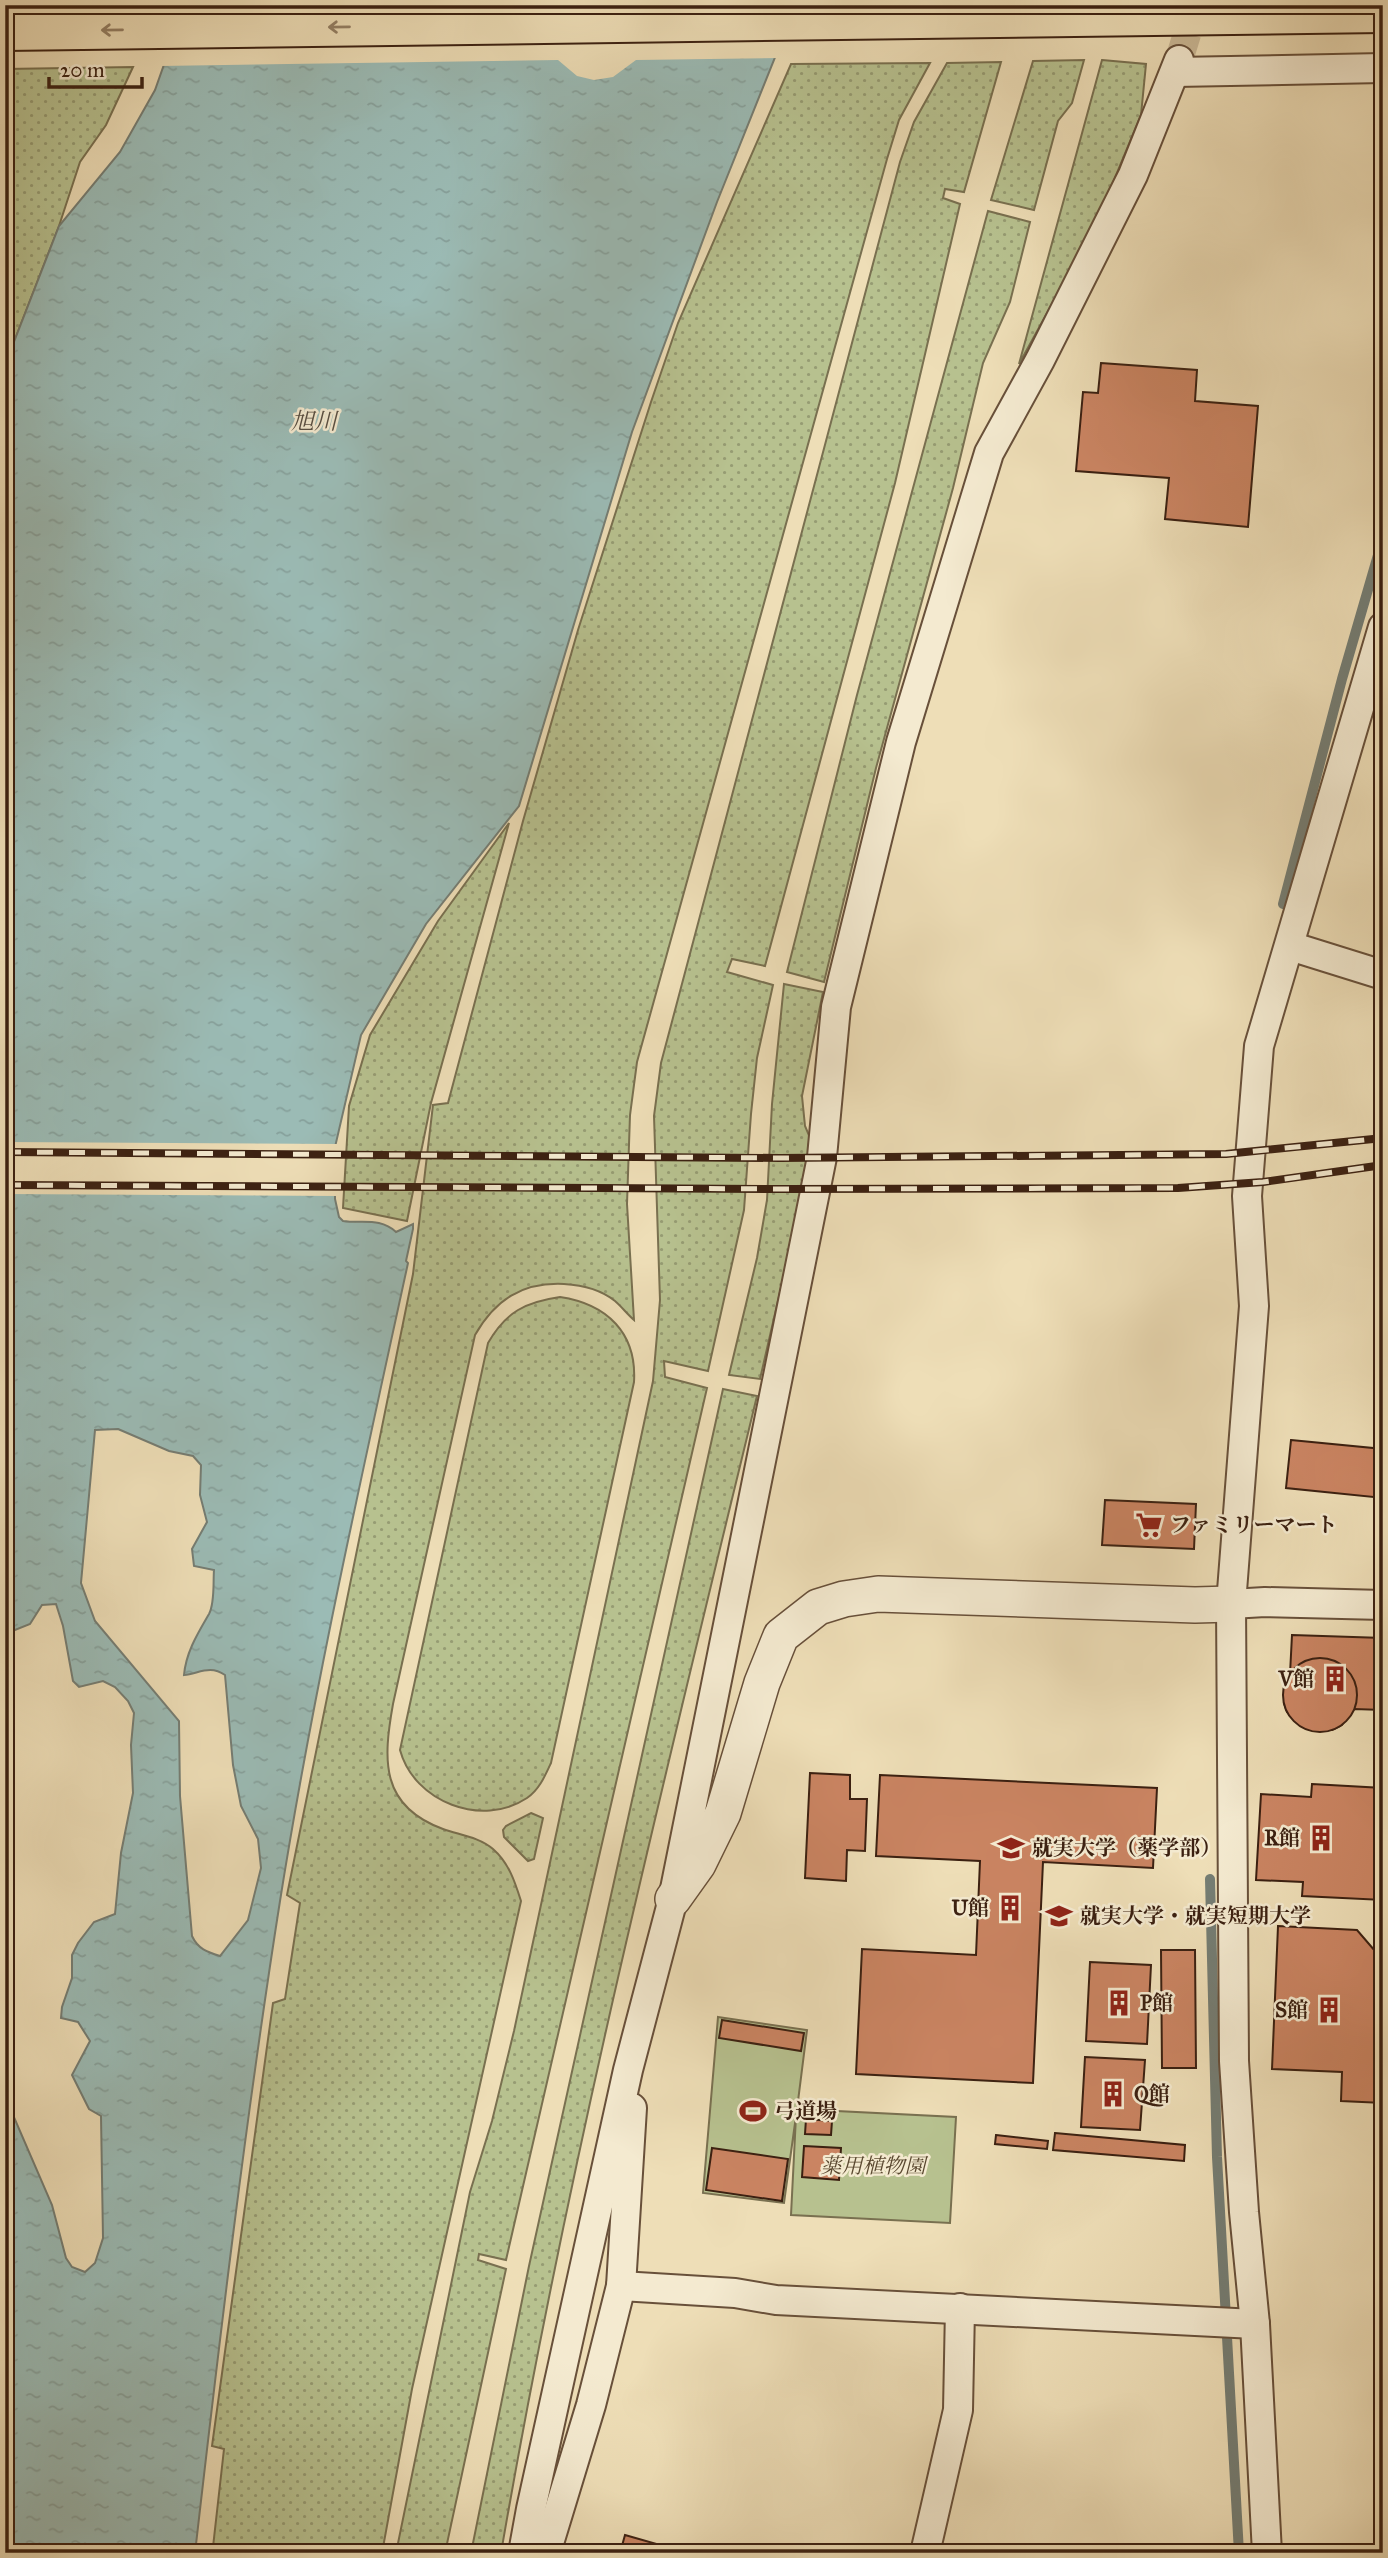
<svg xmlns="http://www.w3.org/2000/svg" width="1388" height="2558" font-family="'IM FELL Great Primer','Noto Serif JP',serif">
  <defs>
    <pattern id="grass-dots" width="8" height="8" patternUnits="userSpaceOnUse" patternTransform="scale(1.75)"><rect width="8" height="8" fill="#b7c18f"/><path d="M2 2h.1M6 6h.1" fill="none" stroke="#969c73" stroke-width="1.8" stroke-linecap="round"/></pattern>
    <pattern id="water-ripples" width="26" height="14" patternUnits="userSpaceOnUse" patternTransform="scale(1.75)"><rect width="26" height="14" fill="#9bbbb5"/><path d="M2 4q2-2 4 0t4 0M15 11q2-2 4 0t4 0" fill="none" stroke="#86a09b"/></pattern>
  </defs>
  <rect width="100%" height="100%" fill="#eedeb7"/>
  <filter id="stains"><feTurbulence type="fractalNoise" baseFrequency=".00286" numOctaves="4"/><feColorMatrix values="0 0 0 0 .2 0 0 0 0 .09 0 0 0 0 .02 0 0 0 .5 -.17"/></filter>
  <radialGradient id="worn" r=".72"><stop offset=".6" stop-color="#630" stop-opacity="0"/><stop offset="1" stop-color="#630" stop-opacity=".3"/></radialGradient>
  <!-- grass -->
  <g fill="url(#grass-dots)" stroke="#797050" stroke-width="2">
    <polygon points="1084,60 1072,103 1058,121 1034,210 991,200 1033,61"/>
    <polygon points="1102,60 1146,64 1141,115 1095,226 1019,364"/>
    <polygon points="1001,62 964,192 945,189 943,198 960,204 895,483 765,966 732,959 727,972 773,985 757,1058 751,1114 744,1210 708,1371 664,1361 665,1377 707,1388 506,2260 479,2254 478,2260 506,2269 445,2553 396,2553 470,2192 492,2121 514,2031 653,1381 660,1300 654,1116 661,1063 900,162 914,122 947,63"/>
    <path d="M 930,63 L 899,120 L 887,159 L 637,1062 L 630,1115 L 627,1204 L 634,1320 C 627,1314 622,1307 615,1301 C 600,1289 582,1285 564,1284 C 522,1282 495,1300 475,1335 L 393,1704 C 383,1760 380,1806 443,1829 C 460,1835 479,1837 493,1849 C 509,1863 515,1882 521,1901 L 412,2389 L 382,2553 L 199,2553 L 199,2547 L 213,2547 L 224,2449 L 212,2446 L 273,2003 L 285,1999 L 300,1903 L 287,1895 L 413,1274 L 433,1105 L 448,1103 L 523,821 L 578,630 L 651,402 L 678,323 L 791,64 Z"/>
    <polygon points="133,67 106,125 80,162 59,226 5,365 5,69"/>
    <polygon points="988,211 1030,222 1010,302 983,363 953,488 876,768 824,982 787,972 857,695"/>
    <polygon points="509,823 431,1103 407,1221 343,1208 349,1106 370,1035 438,921"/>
    <polygon points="784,984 823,992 802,1096 805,1126 811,1140 800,1205 760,1379 729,1375 757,1258 767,1200 772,1104"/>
    <path d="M 560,1297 C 607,1304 637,1333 634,1382 L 551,1763 C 545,1776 539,1790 527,1798 C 482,1828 414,1802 400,1750 L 488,1343 C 506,1312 525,1302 560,1297 Z"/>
    <path d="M 723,1389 L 757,1396 C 664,1780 568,2163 501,2553 L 471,2553 L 529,2266 Z"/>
    <polygon points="531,1813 543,1818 534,1859 528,1861 504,1837 503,1830 506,1826"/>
  </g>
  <!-- garden -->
  <polygon fill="#b7c18f" stroke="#797050" stroke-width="2" points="718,2017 807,2030 797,2109 956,2117 950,2223 791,2215 796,2116 784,2203 703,2193"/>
  <!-- water -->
  <path fill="url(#water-ripples)" stroke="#757d73" stroke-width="2" fill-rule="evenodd" d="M 185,5 L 796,5 L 717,202 L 632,432 L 519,806 L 426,924 L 361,1035 L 335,1147 L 335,1199 L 339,1217 L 343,1221 C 362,1224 380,1217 396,1232 L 413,1224 L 413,1229 L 406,1261 L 408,1263 C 362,1475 314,1687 280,1901 C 246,2117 220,2335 195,2553 L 5,2553 L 5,2072 L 13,2115 L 52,2205 L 66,2258 L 72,2267 L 85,2272 L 95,2263 L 103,2238 L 101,2116 L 89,2109 L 72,2075 L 90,2041 L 78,2022 L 61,2018 L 62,2007 L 72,1978 L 72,1955 L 78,1943 L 94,1922 L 115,1914 L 121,1853 L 133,1793 L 131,1745 L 134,1713 L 128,1701 L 115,1687 L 103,1681 L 79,1687 L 73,1681 L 63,1626 L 56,1604 L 42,1605 L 30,1624 L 5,1634 L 5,365 L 59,226 L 120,152 L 155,90 ZM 118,1429 L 169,1451 L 193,1456 L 201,1465 L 200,1495 L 207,1522 L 192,1549 L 194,1566 L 214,1570 C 213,1582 215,1603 209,1614 C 198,1633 186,1652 184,1675 C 200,1673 210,1665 225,1675 L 233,1765 L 241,1806 L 258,1839 L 261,1868 L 248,1920 L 220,1956 C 207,1952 198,1949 192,1936 L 180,1796 L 179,1721 L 95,1621 L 81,1583 L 95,1430 Z"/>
  <!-- pier -->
  <g fill="#eedeb7">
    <polygon points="181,5 800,5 779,58 636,60 613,77 594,80 577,76 558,60 160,66"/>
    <polygon points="5,1142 339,1144 339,1196 5,1194"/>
  </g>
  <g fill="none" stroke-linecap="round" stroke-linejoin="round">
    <!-- stream -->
    <g stroke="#757d73" stroke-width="10">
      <polyline points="1283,904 1342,679 1383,538"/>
      <polyline points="1210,1879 1217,2157 1239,2553"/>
    </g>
  </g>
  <!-- building -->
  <g fill="#ca8462" stroke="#3b2011" stroke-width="2">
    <polygon points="1101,363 1197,370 1195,401 1258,406 1248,527 1165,519 1169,478 1076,471 1083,392 1098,393"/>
    <polygon points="1291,1440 1383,1449 1383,1498 1286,1488"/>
    <polygon points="1105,1500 1196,1504 1194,1549 1102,1545"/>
    <polygon points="1292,1635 1383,1638 1383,1710 1354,1709 1342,1725 1332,1730 1310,1730 1301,1726 1287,1712 1284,1703 1285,1683 1290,1674"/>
    <circle cx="1320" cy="1695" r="37"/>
    <polygon points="810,1773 850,1775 850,1799 867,1799 865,1851 847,1850 846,1881 805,1878"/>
    <polygon points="880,1775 1157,1788 1153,1868 1043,1862 1033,2083 856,2074 862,1949 976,1955 980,1861 876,1856"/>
    <polygon points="1312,1784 1383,1788 1383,1900 1302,1896 1303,1882 1256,1880 1261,1794 1311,1797"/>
    <polygon points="1278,1926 1357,1930 1375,1951 1383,1952 1383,2103 1341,2101 1342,2072 1272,2069"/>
    <polygon points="1161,1950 1195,1950 1196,2068 1162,2068"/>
    <polygon points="1090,1962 1151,1965 1147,2044 1086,2041"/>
    <polygon points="722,2020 804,2033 801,2051 719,2038"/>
    <polygon points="1085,2057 1145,2060 1140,2130 1081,2127"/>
    <polygon points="806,2119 832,2121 831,2135 805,2134"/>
    <polygon points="1055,2133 1185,2145 1184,2161 1053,2150"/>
    <polygon points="996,2135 1048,2141 1047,2149 995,2144"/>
    <polygon points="804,2146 841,2148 839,2180 802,2177"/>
    <polygon points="712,2148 788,2159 782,2201 706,2190"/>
    <polygon points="625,2535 688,2553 620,2553"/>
  </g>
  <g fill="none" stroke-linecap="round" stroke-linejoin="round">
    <!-- minor-tunnel -->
    <polyline stroke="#cab896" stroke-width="28" stroke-dasharray="28 14" stroke-linecap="butt" points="1179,60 1196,5"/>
    <!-- minor casing -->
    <g stroke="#68503a" stroke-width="32">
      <g id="minor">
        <polyline points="1175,72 1383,68"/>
        <polyline points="1290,946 1383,975"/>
        <polyline points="1231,1604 1265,1602 1383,1605"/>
        <polyline points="621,2286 735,2293 776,2300 1255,2324"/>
        <polyline points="523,2553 531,2509 628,2070 673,1899 822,1157 836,1007 901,742 989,453 1040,360 1133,175 1179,60"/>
        <polyline points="546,2553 591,2405 621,2286 632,2108"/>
        <polyline points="925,2553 958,2410 960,2308"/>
        <polyline points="1267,2553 1255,2324 1244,2212 1234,2061 1231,1604 1254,1306 1247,1196 1259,1046 1383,627"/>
      </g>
    </g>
    <!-- tertiary casing -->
    <g stroke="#68503a" stroke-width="38">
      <polyline id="tertiary" points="673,1899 698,1864 723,1813 762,1683 781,1636 818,1607 844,1599 878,1594 1195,1605 1231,1604"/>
    </g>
    <!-- primary casing -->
    <g stroke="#3b2011" stroke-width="42">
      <polyline id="primary" points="5,31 1383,13"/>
    </g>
    <!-- minor -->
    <use href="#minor" stroke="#f4ead0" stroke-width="28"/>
    <!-- tertiary -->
    <use href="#tertiary" stroke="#f4ead0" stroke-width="35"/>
    <!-- primary -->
    <use href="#primary" stroke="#eedeb7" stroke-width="38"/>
    <!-- rail casing -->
    <g stroke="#3b2011" stroke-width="8">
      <g id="rail">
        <polyline points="5,1152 780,1158 1226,1154 1383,1138"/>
        <polyline points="5,1185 785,1189 1178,1188 1263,1182 1383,1165"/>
      </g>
    </g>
    <!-- rail -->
    <use href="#rail" stroke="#f4ead0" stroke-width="5" stroke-dasharray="16" stroke-linecap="butt"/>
  </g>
  <!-- one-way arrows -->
  <defs><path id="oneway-shaft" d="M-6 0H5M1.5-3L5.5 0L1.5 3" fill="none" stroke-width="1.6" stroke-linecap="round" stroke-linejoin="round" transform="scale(1.75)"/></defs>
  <g stroke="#947f64">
    <use href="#oneway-shaft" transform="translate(339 27) rotate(179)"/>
    <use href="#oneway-shaft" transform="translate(112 30) rotate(179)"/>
  </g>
  <!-- icons -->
  <defs>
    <g id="supermarket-bare" transform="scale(2.1)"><path d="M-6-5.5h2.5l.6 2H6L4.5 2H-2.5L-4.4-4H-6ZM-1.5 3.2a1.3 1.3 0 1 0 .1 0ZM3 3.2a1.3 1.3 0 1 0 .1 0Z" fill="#8f2418" stroke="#f4ead0" stroke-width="2.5" paint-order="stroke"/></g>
    <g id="building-bare" transform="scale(2.1)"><path d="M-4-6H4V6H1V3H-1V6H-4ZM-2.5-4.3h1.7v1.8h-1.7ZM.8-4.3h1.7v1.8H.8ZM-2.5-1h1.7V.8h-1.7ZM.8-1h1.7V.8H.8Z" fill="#8f2418" stroke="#f4ead0" stroke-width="2.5" paint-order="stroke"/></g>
    <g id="university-bare" transform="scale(2.1)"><path d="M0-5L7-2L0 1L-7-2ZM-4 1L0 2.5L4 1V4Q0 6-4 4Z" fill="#8f2418" stroke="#f4ead0" stroke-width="2.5" paint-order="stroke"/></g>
    <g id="stadium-bare" transform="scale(2.1)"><path d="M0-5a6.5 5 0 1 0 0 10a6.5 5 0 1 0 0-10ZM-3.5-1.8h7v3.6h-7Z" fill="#8f2418" stroke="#f4ead0" stroke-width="2.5" paint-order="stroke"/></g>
  </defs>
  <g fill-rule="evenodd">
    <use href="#supermarket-bare" x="1149" y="1525"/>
    <use href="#building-bare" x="1335" y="1679"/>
    <use href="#building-bare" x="1321" y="1838"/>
    <use href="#university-bare" x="1011" y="1848"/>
    <use href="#building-bare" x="1010" y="1908"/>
    <use href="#university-bare" x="1059" y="1916"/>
    <use href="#building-bare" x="1119" y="2003"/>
    <use href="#building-bare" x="1329" y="2010"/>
    <use href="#building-bare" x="1113" y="2094"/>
    <use href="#stadium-bare" x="753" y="2111"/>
  </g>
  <g text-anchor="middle" stroke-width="5" stroke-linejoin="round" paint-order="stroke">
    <!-- poi labels -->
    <g font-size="21" font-weight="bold" fill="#3b2011" stroke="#f4ead0" text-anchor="start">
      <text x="1170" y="1532">ファミリーマート</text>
      <text x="1314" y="1686" text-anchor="end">V館</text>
      <text x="1300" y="1845" text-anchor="end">R館</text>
      <text x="1032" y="1855">就実大学（薬学部）</text>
      <text x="989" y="1915" text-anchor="end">U館</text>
      <text x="1080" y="1923">就実大学・就実短期大学</text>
      <text x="1140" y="2010">P館</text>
      <text x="1308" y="2017" text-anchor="end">S館</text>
      <text x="1134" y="2101">Q館</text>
      <text x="774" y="2118">弓道場</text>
    </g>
    <!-- park labels -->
    <g font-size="21" font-style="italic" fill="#5a4830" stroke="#f4ead0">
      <text x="873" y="2173">薬用植物園</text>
    </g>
    <!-- water labels -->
    <g font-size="23" font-style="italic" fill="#584e42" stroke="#f4ead0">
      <text x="314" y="429">旭川</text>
    </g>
  </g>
  <!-- margin -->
  <rect width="1388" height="2558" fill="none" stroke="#eedeb7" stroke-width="28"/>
  <rect x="7" y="7" width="1374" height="2544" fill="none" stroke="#3b2011" stroke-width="3.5"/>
  <rect x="14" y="14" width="1360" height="2530" fill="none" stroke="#3b2011" stroke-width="2"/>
  <!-- scale -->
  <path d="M49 77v10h93v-10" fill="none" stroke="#3b2011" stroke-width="3.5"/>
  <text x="60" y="77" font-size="21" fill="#3b2011" stroke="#f4ead0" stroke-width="5" paint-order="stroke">20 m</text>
  <rect width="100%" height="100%" filter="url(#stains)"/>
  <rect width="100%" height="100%" fill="url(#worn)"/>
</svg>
